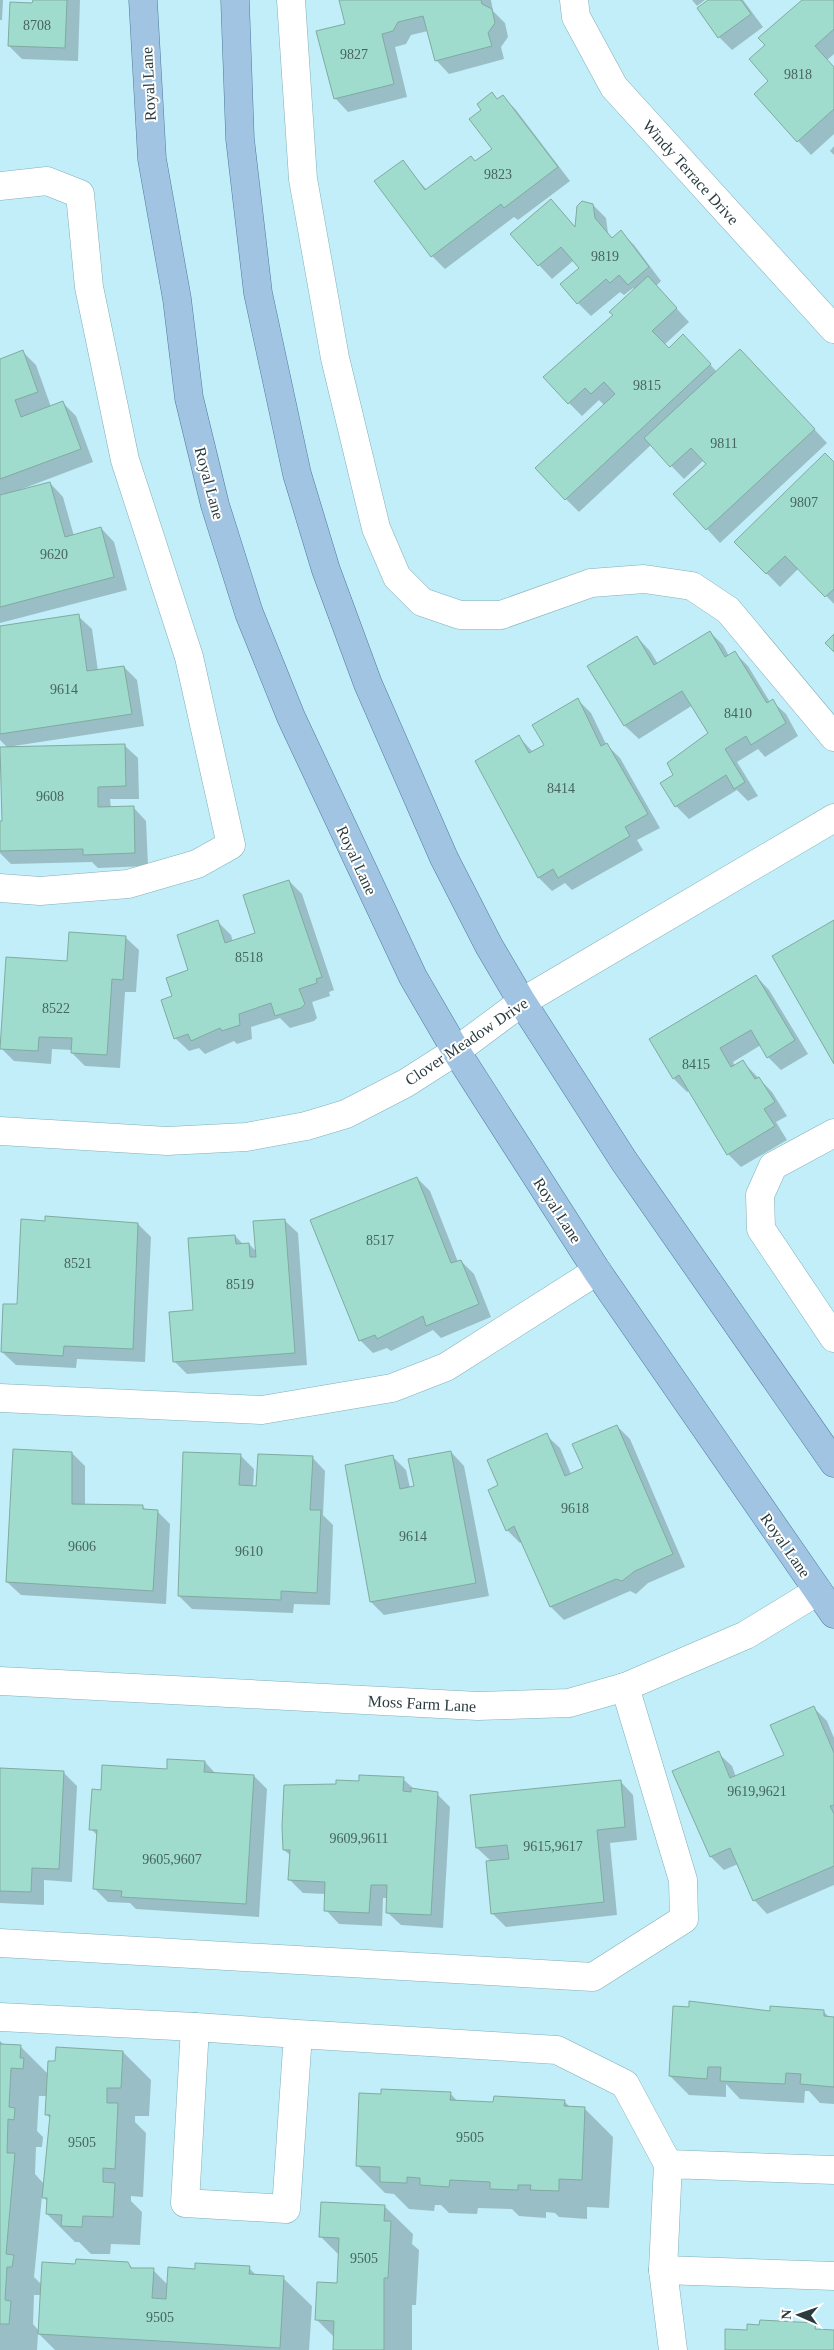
<svg xmlns="http://www.w3.org/2000/svg" width="834" height="2350" font-family="Georgia,serif">
  <rect width="100%" height="100%" fill="#c1eef8"/>
  <!-- shadow -->
  <g fill="#0003" fill-rule="evenodd">
    <polygon points="0,0 3,0 2,20 0,20"/>
    <polygon points="34,0 80,0 78,61 22,59 9,46 34,4"/>
    <polygon points="340,0 491,0 493,11 505,23 508,37 501,47 504,59 449,74 436,60 428,31 411,35 406,44 395,47 407,97 348,112 335,98 346,25"/>
    <polygon points="692,0 705,0 697,6"/>
    <polygon points="710,0 743,0 763,27 732,50 719,37"/>
    <polygon points="804,0 834,0 834,54 827,60 834,67 834,134 811,155 798,141 770,82 766,45"/>
    <polygon points="492,94 498,100 503,97 516,110 570,181 518,220 514,217 445,269 432,256 402,162 427,190 476,162 493,149 483,110"/>
    <polygon points="834,146 834,155 830,151"/>
    <polygon points="551,200 576,228 593,205 606,218 608,233 613,239 621,232 634,245 661,281 656,286 689,322 664,345 669,349 696,349 717,372 753,363 827,443 720,543 675,494 708,464 704,460 684,479 651,445 579,512 566,499 604,405 599,400 582,416 569,403 615,316 635,290 633,288 624,295 620,292 591,316 578,303 581,268 574,260 552,279 539,265 512,234"/>
    <polygon points="23,352 36,365 51,407 63,403 76,416 93,462 22,489 22,491 50,483 63,497 74,536 101,528 114,542 127,590 0,623 0,360"/>
    <polygon points="834,464 834,604 799,568 780,587 736,542"/>
    <polygon points="78,616 92,629 98,671 124,667 137,680 144,726 14,746 15,748 124,745 138,758 139,799 110,799 111,808 133,807 146,821 148,866 98,868 92,862 11,864 0,853 0,823 3,823 0,748 8,748 0,740 0,628"/>
    <polygon points="710,632 723,645 729,656 735,653 748,666 770,702 772,701 786,714 798,736 765,757 758,749 737,762 758,796 748,801 737,790 689,819 676,806 675,776 710,733 693,705 639,739 625,726 589,667 637,637 650,651 658,664"/>
    <polygon points="578,700 591,713 606,744 620,758 660,828 637,840 643,850 572,890 565,883 552,891 539,878 477,761 519,737 533,752 545,745"/>
    <polygon points="289,881 302,894 334,990 329,992 330,996 312,1002 317,1018 314,1021 290,1028 280,1018 251,1027 252,1039 237,1044 234,1041 205,1054 199,1048 189,1051 175,1038 174,997 218,922 231,935 233,942 257,934"/>
    <polygon points="125,937 139,950 136,992 125,992 120,1068 85,1066 72,1053 72,1050 52,1049 51,1064 14,1061 1,1048 68,963"/>
    <polygon points="756,976 769,990 808,1054 781,1070 768,1057 761,1045 733,1062 735,1066 743,1062 772,1092 787,1116 776,1122 787,1140 741,1167 728,1154 690,1090 687,1092 674,1079"/>
    <polygon points="417,1178 430,1191 458,1262 461,1261 474,1274 491,1317 441,1338 433,1330 391,1351 387,1348 373,1353 360,1340"/>
    <polygon points="284,1220 298,1233 307,1365 187,1374 174,1361 194,1311 235,1236 243,1244 249,1244 257,1252"/>
    <polygon points="138,1224 151,1237 145,1362 77,1359 76,1368 16,1365 2,1352 18,1305"/>
    <polygon points="617,1426 630,1439 685,1567 648,1583 636,1594 630,1591 564,1620 551,1607 523,1542 520,1543 507,1530 500,1486 546,1435 560,1448 571,1474 584,1469"/>
    <polygon points="451,1452 464,1466 489,1596 384,1615 371,1602 393,1457 406,1470 410,1488 416,1487"/>
    <polygon points="72,1453 85,1466 85,1506 142,1506 146,1510 157,1511 170,1524 166,1604 21,1595 7,1582"/>
    <polygon points="241,1456 254,1469 253,1487 258,1488 312,1457 325,1471 323,1515 333,1525 330,1605 294,1604 293,1613 192,1609 179,1596"/>
    <polygon points="813,1707 827,1721 834,1738 834,1885 767,1914 754,1900 738,1864 724,1870 711,1857 674,1772 718,1753 732,1766 736,1777 785,1755"/>
    <polygon points="169,1760 205,1762 216,1774 254,1776 267,1789 259,1917 136,1909 130,1903 108,1902 95,1889 98,1836 91,1829 168,1771"/>
    <polygon points="0,1769 63,1772 77,1786 72,1882 44,1880 44,1905 0,1903"/>
    <polygon points="403,1779 414,1789 437,1794 450,1807 443,1928 401,1925 387,1912 388,1898 383,1898 382,1926 339,1924 326,1910 326,1894 303,1893 289,1879 291,1856 284,1850 337,1785"/>
    <polygon points="620,1781 633,1795 637,1840 610,1843 617,1915 506,1927 492,1913 492,1862 477,1848"/>
    <polygon points="823,2011 830,2018 834,2018 834,2104 820,2103 809,2091 805,2091 804,2103 740,2099 726,2084 726,2097 689,2095 670,2076 771,2012"/>
    <path d="M 0,2041 L 4,2045 L 20,2046 L 48,2074 L 123,2052 L 151,2080 L 149,2116 L 135,2116 L 135,2122 L 146,2133 L 143,2197 L 131,2196 L 131,2201 L 142,2212 L 140,2245 L 111,2244 L 110,2254 L 91,2254 L 79,2242 L 75,2242 L 47,2214 L 48,2202 L 42,2196 L 34,2277 L 42,2285 L 76,2265 L 128,2263 L 133,2269 L 153,2270 L 168,2285 L 196,2270 L 249,2268 L 257,2276 L 283,2278 L 312,2306 L 309,2350 L 55,2350 L 38,2333 L 37,2350 L 0,2350 ZM 39,2096 L 47,2096 L 47,2115 L 51,2119 L 44,2184 L 35,2174 L 36,2147 L 42,2147 L 43,2137 L 37,2131 ZM 34,2295 L 41,2295 L 39,2331 L 33,2324 Z"/>
    <polygon points="450,2093 458,2102 494,2103 564,2101 571,2108 585,2109 613,2137 609,2208 587,2207 587,2219 559,2217 555,2213 546,2212 546,2218 519,2216 512,2209 478,2208 477,2214 449,2213 441,2205 435,2205 434,2211 409,2209 394,2194 385,2193 357,2165"/>
    <polygon points="384,2206 413,2234 412,2244 419,2250 416,2305 412,2305 412,2350 334,2350 335,2338 316,2319 338,2284 340,2256 320,2236"/>
  </g>
  <!-- building -->
  <g fill="#9fdccd" stroke="#80aba0">
    <polygon points="33,0 67,0 65,48 8,46 10,2 32,3"/>
    <polygon points="339,0 481,0 482,4 492,9 495,23 488,33 492,46 435,61 423,16 398,22 393,31 382,34 394,84 334,99 316,31 345,24"/>
    <polygon points="708,0 741,0 751,14 718,38 697,8"/>
    <polygon points="802,0 834,0 834,29 815,46 834,67 834,109 797,142 754,94 768,81 749,59 765,45 758,38"/>
    <polygon points="492,92 497,99 503,95 558,167 504,208 501,204 431,257 374,181 403,160 425,190 471,156 475,161 492,149 469,119 481,110 477,104"/>
    <polygon points="551,199 575,227 577,206 582,201 593,204 595,218 612,238 621,230 649,267 628,285 619,275 610,283 606,279 577,304 560,284 579,268 561,247 538,266 510,234"/>
    <polygon points="648,276 677,308 652,331 669,348 683,334 711,364 565,500 535,468 615,394 604,382 591,394 585,388 568,404 543,377 613,315 609,312"/>
    <polygon points="740,349 815,429 706,530 673,494 706,464 691,448 670,467 644,438"/>
    <polygon points="23,350 38,392 15,400 21,417 63,401 81,449 0,479 0,359"/>
    <polygon points="825,453 834,462 834,589 825,597 785,556 766,574 734,542"/>
    <polygon points="50,482 65,537 101,527 114,577 0,607 0,495"/>
    <polygon points="79,614 87,671 124,666 132,714 0,734 0,626"/>
    <polygon points="710,631 725,657 735,651 767,703 773,699 786,723 751,745 746,736 725,749 745,782 734,789 726,775 675,807 660,783 673,775 667,763 708,733 682,691 624,726 587,666 637,636 654,665"/>
    <polygon points="834,634 834,652 825,643"/>
    <polygon points="578,698 601,746 607,743 648,814 625,827 630,836 558,878 553,869 538,878 475,761 519,735 529,753 544,745 532,725"/>
    <polygon points="125,744 126,786 98,787 98,807 134,806 135,853 83,855 83,849 0,851 0,821 2,821 0,747"/>
    <polygon points="289,880 322,977 316,979 317,983 299,989 305,1004 301,1008 275,1016 271,1003 239,1014 240,1025 222,1031 220,1028 191,1041 188,1034 174,1039 161,1000 172,996 166,978 188,970 177,935 218,920 225,943 255,933 243,895"/>
    <polygon points="834,920 834,1064 772,956"/>
    <polygon points="69,932 126,936 123,980 112,979 107,1055 71,1053 72,1038 39,1037 38,1051 0,1049 6,957 67,961"/>
    <polygon points="756,975 795,1040 767,1058 751,1030 720,1048 731,1067 743,1060 755,1079 759,1077 775,1102 764,1109 775,1126 727,1155 679,1075 673,1079 649,1039"/>
    <polygon points="417,1177 451,1263 461,1260 479,1304 426,1326 423,1316 377,1339 375,1335 359,1341 310,1220"/>
    <polygon points="45,1216 138,1223 133,1349 64,1346 63,1356 1,1352 3,1304 17,1304 21,1219 45,1221"/>
    <polygon points="285,1219 295,1353 173,1362 169,1312 193,1310 188,1238 235,1235 236,1244 249,1243 250,1257 256,1257 253,1221"/>
    <polygon points="617,1425 673,1554 635,1571 622,1581 616,1579 550,1607 514,1526 506,1531 488,1490 498,1485 487,1460 547,1433 565,1476 583,1468 572,1444"/>
    <polygon points="13,1449 72,1452 72,1504 143,1505 143,1509 158,1510 153,1591 6,1582"/>
    <polygon points="451,1451 476,1583 370,1602 345,1465 393,1455 400,1489 414,1486 408,1459"/>
    <polygon points="183,1452 241,1454 239,1485 256,1486 258,1454 313,1456 310,1510 321,1510 317,1593 281,1591 281,1600 178,1596"/>
    <polygon points="814,1706 834,1753 834,1805 830,1806 834,1814 834,1866 753,1901 730,1848 710,1857 672,1771 719,1751 730,1778 784,1755 770,1725"/>
    <polygon points="167,1759 205,1761 204,1772 254,1775 246,1904 121,1897 122,1891 93,1889 97,1830 89,1830 92,1789 101,1790 102,1765 167,1769"/>
    <polygon points="0,1768 64,1771 59,1869 32,1868 31,1892 0,1891"/>
    <polygon points="359,1775 404,1777 403,1791 411,1792 411,1788 438,1792 431,1915 386,1913 387,1885 371,1885 369,1913 324,1911 325,1882 288,1880 290,1850 283,1850 282,1826 284,1785 336,1784 336,1780 359,1781"/>
    <polygon points="621,1780 625,1827 597,1830 604,1902 491,1914 486,1861 509,1859 507,1845 476,1848 470,1795"/>
    <polygon points="689,2001 770,2011 770,2006 824,2010 824,2016 834,2017 834,2087 800,2084 801,2074 786,2073 785,2084 720,2081 721,2067 708,2067 707,2079 669,2076 673,2006 689,2007"/>
    <polygon points="0,2044 21,2045 20,2058 24,2058 23,2069 11,2068 9,2107 15,2108 14,2120 8,2119 7,2153 15,2153 6,2254 14,2255 12,2267 7,2267 5,2300 11,2301 9,2324 0,2324"/>
    <polygon points="56,2047 123,2051 121,2088 107,2088 107,2103 118,2103 115,2169 103,2168 103,2182 115,2183 113,2217 83,2216 82,2227 61,2226 62,2215 46,2214 47,2198 42,2198 50,2115 45,2115 48,2061 55,2061"/>
    <polygon points="381,2089 451,2092 450,2100 493,2102 494,2096 565,2100 564,2106 585,2107 582,2180 559,2179 559,2191 530,2190 531,2185 518,2185 518,2190 490,2189 490,2182 450,2180 449,2187 420,2185 420,2178 407,2177 407,2183 380,2182 380,2167 356,2166 359,2093 381,2094"/>
    <polygon points="321,2202 385,2205 384,2221 391,2221 388,2278 384,2278 384,2350 333,2350 334,2321 315,2320 317,2282 337,2283 339,2238 319,2237"/>
    <polygon points="76,2259 128,2262 131,2268 154,2268 152,2298 166,2299 168,2267 195,2269 195,2263 250,2266 249,2274 284,2276 280,2348 38,2334 42,2262 75,2264"/>
    <polygon points="760,2320 816,2323 815,2329 834,2330 834,2350 725,2350 725,2329 747,2330 747,2324 759,2325"/>
  </g>
  <g fill="none" stroke-linecap="round" stroke-linejoin="round">
    <!-- minor casing -->
    <g stroke="#83afb8" stroke-width="29">
      <g id="minor">
        <polyline points="291,0 303,179 335,358 376,528 397,577 422,602 460,615 501,615 591,583 644,579 692,586 728,610 834,737"/>
        <polyline points="574,0 576,17 614,87 834,329"/>
        <polyline points="0,186 47,181 80,194 89,287 125,460 189,657 231,845 197,864 128,884 40,891 0,888"/>
        <polyline points="0,1131 167,1141 246,1137 306,1126 346,1114 406,1083 456,1051 522,1002 834,818"/>
        <polyline points="834,1133 773,1166 760,1195 761,1229 834,1338"/>
        <polyline points="0,1398 262,1410 392,1388 446,1367 597,1271"/>
        <polyline points="0,1681 478,1706 569,1703 625,1687 746,1635 818,1591"/>
        <polyline points="0,1943 593,1977 684,1919 683,1880 625,1687"/>
        <polyline points="0,2017 195,2027"/>
        <polyline points="298,2034 195,2027 185,2203 286,2209 298,2034 557,2050 625,2084 668,2164"/>
        <polyline points="663,2270 834,2276"/>
        <polyline points="673,2350 663,2270 668,2164 834,2170"/>
      </g>
    </g>
    <!-- major casing -->
    <g stroke="#4e7a9d" stroke-width="29">
      <g id="major">
        <polyline points="143,0 152,159 177,299 189,398 215,505 249,613 291,717 413,977 456,1051 597,1271 834,1614"/>
        <polyline points="235,0 240,139 258,293 297,474 326,570 368,684 444,858 489,946 522,1002 624,1161 834,1463"/>
      </g>
    </g>
    <!-- minor -->
    <use href="#minor" stroke="#fff" stroke-width="28"/>
    <!-- major -->
    <use href="#major" stroke="#a0c4e2" stroke-width="28"/>
  </g>
  <g text-anchor="middle" stroke-width="4" stroke-linejoin="round" paint-order="stroke">
    <!-- number labels -->
    <g font-size="14" fill="#476463">
      <text x="37" y="30">8708</text>
      <text x="354" y="59">9827</text>
      <text x="798" y="79">9818</text>
      <text x="498" y="179">9823</text>
      <text x="605" y="261">9819</text>
      <text x="647" y="390">9815</text>
      <text x="724" y="448">9811</text>
      <text x="804" y="507">9807</text>
      <text x="54" y="559">9620</text>
      <text x="64" y="694">9614</text>
      <text x="738" y="718">8410</text>
      <text x="561" y="793">8414</text>
      <text x="50" y="801">9608</text>
      <text x="249" y="962">8518</text>
      <text x="56" y="1013">8522</text>
      <text x="696" y="1069">8415</text>
      <text x="380" y="1245">8517</text>
      <text x="78" y="1268">8521</text>
      <text x="240" y="1289">8519</text>
      <text x="575" y="1513">9618</text>
      <text x="413" y="1541">9614</text>
      <text x="82" y="1551">9606</text>
      <text x="249" y="1556">9610</text>
      <text x="757" y="1796">9619,9621</text>
      <text x="359" y="1843">9609,9611</text>
      <text x="553" y="1851">9615,9617</text>
      <text x="172" y="1864">9605,9607</text>
      <text x="470" y="2142">9505</text>
      <text x="82" y="2147">9505</text>
      <text x="364" y="2263">9505</text>
      <text x="160" y="2322">9505</text>
    </g>
    <!-- street labels -->
    <g font-size="16" fill="#2a3c40" stroke="#fff">
      <text transform="translate(148 84) rotate(-93)" y="6">Royal Lane</text>
      <text transform="translate(691 172) rotate(48)" y="6">Windy Terrace Drive</text>
      <text transform="translate(210 483) rotate(75)" y="6">Royal Lane</text>
      <text transform="translate(357 860) rotate(65)" y="6">Royal Lane</text>
      <text transform="translate(466 1041) rotate(-34)" y="6">Clover Meadow Drive</text>
      <text transform="translate(558 1210) rotate(57)" y="6">Royal Lane</text>
      <text transform="translate(786 1545) rotate(55)" y="6">Royal Lane</text>
      <text transform="translate(422 1703) rotate(3)" y="6">Moss Farm Lane</text>
    </g>
  </g>
  <!-- north arrow -->
  <g transform="translate(799 2315) rotate(272)" stroke="#ffffff" stroke-width="4" paint-order="stroke">
  <path d="M0-4L9 19L0 12L-9 19Z" fill="#2a3c40"/>
  <text y="-8" font-size="14" font-weight="bold" text-anchor="middle" fill="#2a3c40">N</text>
  </g>
</svg>
